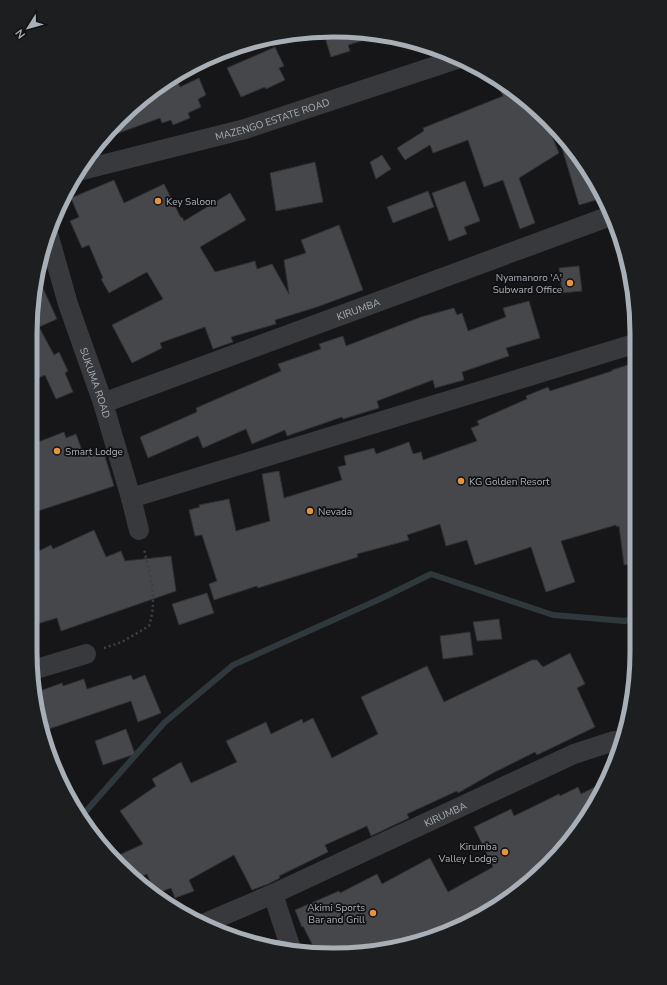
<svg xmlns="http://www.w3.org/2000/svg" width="667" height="985" font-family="'Nunito Sans',sans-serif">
  <rect width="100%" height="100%" fill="#161618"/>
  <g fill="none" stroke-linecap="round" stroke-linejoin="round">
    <!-- stream -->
    <polyline stroke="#2f393d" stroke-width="6" points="80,818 164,723 233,665 380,599 431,574 553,615 625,621 633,618"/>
  </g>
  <!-- building -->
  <g fill="#45474b" stroke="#303134">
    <polygon points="333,30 338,30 381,35 348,45 350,51 331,57 323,31"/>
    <polygon points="275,47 284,66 279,68 285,80 266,89 265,87 241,97 227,68"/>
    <polygon points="199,78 206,95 198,99 201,107 188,113 190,118 173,125 171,120 162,123 160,118 105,138 119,119 148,95 178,83 180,87"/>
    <polygon points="495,78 502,81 543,115 559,153 519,178 535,223 520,229 503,180 484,187 468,140 433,153 430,145 405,160 397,148 424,131 423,128 503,96"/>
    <polygon points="556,128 586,165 603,198 579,205"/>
    <polygon points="382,155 391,169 376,179 370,162"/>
    <polygon points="315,162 323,202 276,211 270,173"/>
    <polygon points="114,180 124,203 164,184 181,218 182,217 184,221 230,193 246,220 200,247 215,272 255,261 257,269 272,264 289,294 284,260 306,253 301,240 339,225 363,290 317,307 275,320 276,324 231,337 233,342 213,349 205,327 160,343 162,348 132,363 112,325 163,299 147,272 109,293 101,279 103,278 89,245 82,248 70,221 79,217 71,198"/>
    <polygon points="465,181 480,221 464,227 467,234 449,241 432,193"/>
    <polygon points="428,191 434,207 393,223 387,207"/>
    <polygon points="579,266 582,291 562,293 559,268"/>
    <polygon points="36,273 57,319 39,327 54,355 59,352 68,371 65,373 73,392 56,399 45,375 34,380"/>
    <polygon points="529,301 540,338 506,348 509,356 462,372 464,380 435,388 433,380 377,401 379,408 343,419 342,417 287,436 285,430 252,444 246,429 203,448 198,436 148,458 140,437 197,412 196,408 281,371 278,364 321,349 319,344 343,336 346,346 421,317 454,308 457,315 462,313 468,331 506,317 503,308"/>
    <polygon points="637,362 633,564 624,565 619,526 617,527 616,525 561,541 575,582 546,592 531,547 475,565 467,540 446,546 440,524 407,535 409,540 357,554 358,557 258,588 257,586 214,600 209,584 217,581 202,535 195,536 189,510 200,507 199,505 229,499 236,531 270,521 262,474 279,471 284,498 342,480 338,467 346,465 344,456 374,448 376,454 409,442 413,454 421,452 423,460 477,441 471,428 479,425 477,421 527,399 526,396 548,387 550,391 612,371 612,370"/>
    <polygon points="64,432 66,438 76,434 84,456 103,450 114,486 32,513 33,444"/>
    <polygon points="94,530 106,557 121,551 125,561 171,556 176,591 61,631 57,618 30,626 31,555 51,545 53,549"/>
    <polygon points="207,593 214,613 179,625 172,604"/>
    <polygon points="499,619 502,639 477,641 473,622"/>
    <polygon points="470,632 473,655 443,659 440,636"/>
    <polygon points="570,653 585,684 577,688 595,727 537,755 535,752 493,773 458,793 457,791 407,814 409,818 371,836 367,826 325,845 328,852 279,876 280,878 268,884 252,890 234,855 189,880 194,891 175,898 171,888 155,894 147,874 136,879 115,857 143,844 120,811 156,786 152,779 181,762 191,783 237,762 226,741 266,722 271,734 302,719 303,723 313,718 332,758 378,734 361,697 427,666 444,702 532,660 537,660 543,667"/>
    <polygon points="131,675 133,680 145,675 161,713 138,722 131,701 43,731 37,692 62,683 63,686 84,679 87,689"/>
    <polygon points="126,729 135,754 103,765 95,741"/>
    <polygon points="607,781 606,786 549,866 485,914 430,935 427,930 388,949 317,954 303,926 302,927 295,910 339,891 340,893 377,874 382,884 430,858 448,892 493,867 474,827 511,809 514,816 559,794 560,796 578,787 581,794"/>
  </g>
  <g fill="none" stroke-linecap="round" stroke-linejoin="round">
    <!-- path -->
    <path stroke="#3d4043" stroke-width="2.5" stroke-dasharray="2 3" stroke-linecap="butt" d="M 104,648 L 122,642 L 149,626 C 158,598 150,576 144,549"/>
    <!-- minor -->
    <g stroke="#37393d" stroke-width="20">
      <path id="s1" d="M 82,170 L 245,129 L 460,58"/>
      <path id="s2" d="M 49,237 L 68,304 L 103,403 L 131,498 L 139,530"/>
      <path id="s3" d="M 103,403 L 613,215"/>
      <polyline points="131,498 637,343"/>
      <polyline points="33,670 86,654"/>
      <polyline points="273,894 291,949"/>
      <path id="s4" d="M 203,924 L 273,894 L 574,754 L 614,741 L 620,743"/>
    </g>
  </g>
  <!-- markers -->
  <g fill="#e69340" stroke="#111113" stroke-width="1.5">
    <circle cx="158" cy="201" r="4"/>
    <circle cx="570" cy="283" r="4"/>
    <circle cx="57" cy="451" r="4"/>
    <circle cx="461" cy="481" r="4"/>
    <circle cx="310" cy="511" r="4"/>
    <circle cx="505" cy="852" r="4"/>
    <circle cx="373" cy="913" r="4"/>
  </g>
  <g text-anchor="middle" stroke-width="3.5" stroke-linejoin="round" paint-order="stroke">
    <!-- street labels -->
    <g font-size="10" fill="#a9afb7" stroke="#111113">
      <text dy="4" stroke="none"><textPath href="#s1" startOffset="197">MAZENGO ESTATE ROAD</textPath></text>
      <text dy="4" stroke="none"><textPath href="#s3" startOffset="272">KIRUMBA</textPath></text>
      <text dy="4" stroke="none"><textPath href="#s2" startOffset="153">SUKUMA ROAD</textPath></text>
      <text dy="4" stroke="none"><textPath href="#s4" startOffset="266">KIRUMBA</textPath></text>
    </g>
    <!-- poi labels -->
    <g font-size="10" fill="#a9afb7" stroke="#111113" text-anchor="start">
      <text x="166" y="205">Key Saloon</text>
      <text x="562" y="281" text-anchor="end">Nyamanoro 'A'<tspan x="562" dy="12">Subward Office</tspan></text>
      <text x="65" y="455">Smart Lodge</text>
      <text x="469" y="485">KG Golden Resort</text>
      <text x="318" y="515">Nevada</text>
      <text x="497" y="850" text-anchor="end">Kirumba<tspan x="497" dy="12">Valley Lodge</tspan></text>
      <text x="365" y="911" text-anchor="end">Akimi Sports<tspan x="365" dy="12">Bar and Grill</tspan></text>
    </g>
  </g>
  <!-- crop -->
  <path d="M0 0H667V985H0ZM333 37H334A296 296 0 0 1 630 333V652A296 296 0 0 1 334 948H333A296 296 0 0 1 37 652V333A296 296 0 0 1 333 37Z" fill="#1d1e20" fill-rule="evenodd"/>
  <path fill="none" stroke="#a9afb7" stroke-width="5" d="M333 37H334A296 296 0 0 1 630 333V652A296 296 0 0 1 334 948H333A296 296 0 0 1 37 652V333A296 296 0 0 1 333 37Z"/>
  <!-- north arrow -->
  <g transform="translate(28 28) rotate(233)" stroke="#111113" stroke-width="3" paint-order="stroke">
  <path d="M0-3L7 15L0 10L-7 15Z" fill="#a9afb7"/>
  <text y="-6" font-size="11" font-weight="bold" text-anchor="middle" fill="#a9afb7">N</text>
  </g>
</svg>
